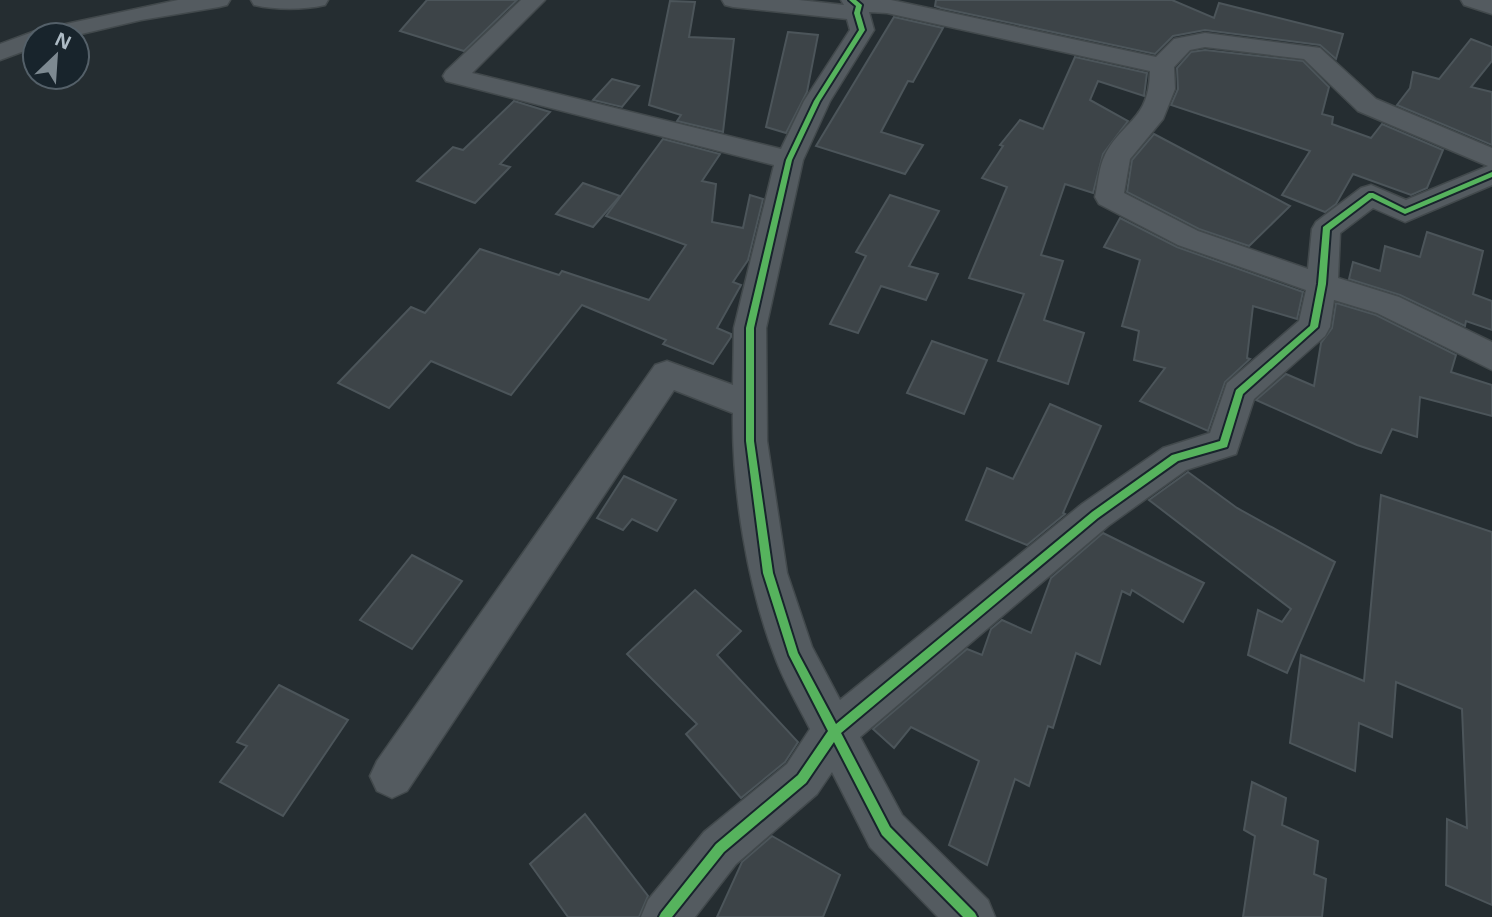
<svg xmlns="http://www.w3.org/2000/svg" width="1492" height="917" font-family="'Open Sans',sans-serif">
  <rect width="100%" height="100%" fill="#252d31"/>
  <!-- building -->
  <g fill="#3d4448" stroke="#4c555a" stroke-width="2">
    <polygon points="427,0 517,0 464,51 400,31"/>
    <polygon points="936,0 1172,0 1214,18 1219,3 1343,34 1336,59 1320,45 1205,30 1173,36 1155,54 941,8 935,6"/>
    <polygon points="670,1 695,2 689,37 734,39 723,132 677,121 681,115 649,105"/>
    <polygon points="894,17 943,28 913,82 908,81 881,132 923,145 905,174 816,146"/>
    <polygon points="788,32 818,35 807,92 786,133 766,127"/>
    <polygon points="1471,39 1492,47 1492,61 1471,87 1492,92 1492,145 1397,105 1410,88 1413,72 1439,79"/>
    <polygon points="1205,50 1303,61 1329,87 1322,114 1333,117 1332,124 1371,138 1382,124 1443,150 1427,188 1411,195 1353,174 1336,204 1325,212 1282,195 1310,151 1171,105 1178,89 1177,68 1191,52"/>
    <polygon points="1075,57 1147,73 1144,96 1098,81 1090,100 1128,121 1103,154 1093,193 1065,184 1041,255 1063,261 1044,320 1084,333 1068,384 998,361 1024,294 969,278 1007,187 982,178 1003,146 1000,145 1020,120 1043,129"/>
    <polygon points="612,79 639,86 622,107 593,100"/>
    <polygon points="514,101 550,112 500,164 510,167 475,203 417,181 453,147 463,150"/>
    <polygon points="1154,134 1290,206 1249,246 1199,229 1127,192 1132,160"/>
    <polygon points="663,139 720,154 702,181 716,184 712,222 743,228 750,195 763,199 748,260 733,282 741,285 717,328 731,334 731,337 713,364 663,344 666,340 582,305 511,395 431,361 389,408 338,383 411,307 425,313 480,249 559,275 562,271 649,300 686,245 606,216"/>
    <polygon points="583,183 620,196 593,227 556,214"/>
    <polygon points="890,195 939,211 909,266 938,274 926,300 881,286 858,333 830,324 866,256 856,252"/>
    <polygon points="1120,218 1177,247 1303,292 1297,319 1253,306 1247,358 1250,359 1225,382 1208,431 1140,401 1165,368 1134,360 1139,331 1122,326 1140,260 1104,247"/>
    <polygon points="1427,232 1483,251 1473,294 1492,301 1492,330 1466,321 1465,326 1400,295 1349,279 1353,262 1380,271 1385,246 1420,257"/>
    <polygon points="1336,303 1376,315 1456,355 1451,372 1492,385 1492,416 1420,397 1417,437 1392,429 1381,453 1357,445 1256,400 1286,374 1314,386 1321,343 1332,328"/>
    <polygon points="932,341 987,360 964,414 907,393"/>
    <polygon points="1050,404 1101,426 1063,513 1065,514 1027,545 966,520 987,468 1013,479"/>
    <polygon points="1188,472 1237,508 1335,562 1287,673 1248,655 1258,610 1282,622 1291,609 1149,500"/>
    <polygon points="624,476 676,500 657,531 632,519 623,530 597,518"/>
    <polygon points="1381,495 1492,532 1492,905 1446,885 1447,819 1467,828 1462,709 1396,682 1392,737 1359,723 1355,771 1290,743 1301,655 1364,681"/>
    <polygon points="1103,533 1204,583 1183,622 1132,590 1130,595 1122,591 1100,664 1076,653 1053,728 1048,726 1029,786 1015,779 987,865 949,845 979,761 911,727 894,748 873,729 967,649 982,655 991,629 1002,620 1031,633 1051,578"/>
    <polygon points="412,555 462,581 412,649 360,620"/>
    <polygon points="695,590 741,631 717,655 798,742 785,762 741,798 686,734 697,724 627,654"/>
    <polygon points="279,685 348,720 283,816 220,782 247,746 237,742"/>
    <polygon points="1252,782 1286,798 1282,825 1318,841 1314,874 1326,879 1322,917 1243,917 1255,836 1244,830"/>
    <polygon points="585,814 648,896 639,917 568,917 530,864"/>
    <polygon points="772,836 840,875 823,917 717,917 742,862"/>
  </g>
  <g fill="none" stroke-linecap="round" stroke-linejoin="round">
    <!-- minor casing -->
    <g stroke="#42494c" stroke-width="3">
      <g id="minor">
        <polygon points="178,0 230,0 227,5 219,7 141,20 77,35 35,35 35,47 0,60 0,44 38,30"/>
        <path d="M 251,0 L 328,0 L 325,5 C 303,10 276,10 254,5 Z"/>
        <path d="M 521,0 L 545,0 L 472,73 L 781,149 L 804,101 L 850,30 L 847,19 L 733,7 L 725,5 L 722,0 L 799,0 L 844,5 L 841,0 L 891,0 L 1156,57 L 1174,39 L 1205,33 L 1320,48 L 1376,99 L 1492,148 L 1492,185 L 1405,222 L 1373,208 L 1340,233 L 1338,278 L 1399,297 L 1492,342 L 1492,370 L 1377,313 L 1334,300 L 1330,327 L 1325,336 L 1254,399 L 1236,454 L 1186,470 L 1108,526 L 860,737 L 902,815 L 988,900 L 995,917 L 938,917 L 870,847 L 832,772 L 817,794 L 736,864 L 695,917 L 641,917 L 648,900 L 704,832 L 787,764 L 810,729 C 798,705 784,682 775,657 C 747,585 732,490 733,413 L 674,390 L 407,791 L 392,798 L 377,791 L 370,776 L 377,761 L 655,365 L 667,361 L 733,385 L 734,328 L 774,165 L 446,81 L 443,76 L 446,71 ZM 869,12 L 887,13 L 1150,71 C 1149,121 1124,119 1105,155 C 1099,166 1098,184 1095,197 L 1099,204 L 1178,245 L 1306,290 L 1299,321 L 1227,383 L 1210,433 L 1163,448 L 1082,504 L 840,700 L 812,647 L 787,573 L 767,441 L 766,328 L 803,160 L 830,101 L 874,30 ZM 1205,47 L 1304,59 L 1358,111 L 1488,166 L 1406,200 L 1371,185 L 1361,188 L 1316,222 L 1312,229 L 1308,269 L 1198,231 L 1124,193 L 1130,159 L 1163,119 L 1175,89 L 1174,67 L 1190,50 Z"/>
        <polygon points="1461,0 1492,0 1492,14 1464,5"/>
      </g>
    </g>
    <!-- minor -->
    <use href="#minor" fill="#545b60" fill-rule="evenodd"/>
    <!-- cycleway casing -->
    <g stroke="#18242c" stroke-width="4">
      <polygon id="cycleway" points="849,0 856,0 862,5 860,13 865,30 820,101 792,160 754,328 754,441 773,573 798,653 836,724 1092,512 1172,455 1220,441 1236,390 1310,326 1318,284 1323,227 1369,193 1373,193 1405,209 1492,172 1492,177 1405,214 1372,198 1330,230 1326,284 1318,327 1243,394 1227,447 1178,461 1098,518 841,733 890,827 975,913 977,917 963,917 882,835 834,742 806,783 724,852 672,917 659,917 661,913 716,844 798,775 828,731 789,655 763,573 746,441 746,328 786,160 814,101 859,30 854,13 856,6"/>
    </g>
    <!-- cycleway -->
    <use href="#cycleway" fill="#56b35d" fill-rule="evenodd"/>
  </g>
  <!-- north arrow -->
  <g transform="translate(56 56) rotate(25)"><circle r="33" fill="#18242c" stroke="#546069" stroke-width="2"/>
  <path d="M0-5L12 26L0 18L-12 26Z" fill="#7d8991"/>
  <text y="-10" font-size="19" font-weight="bold" text-anchor="middle" fill="#adbbc5">N</text>
  </g>
</svg>
